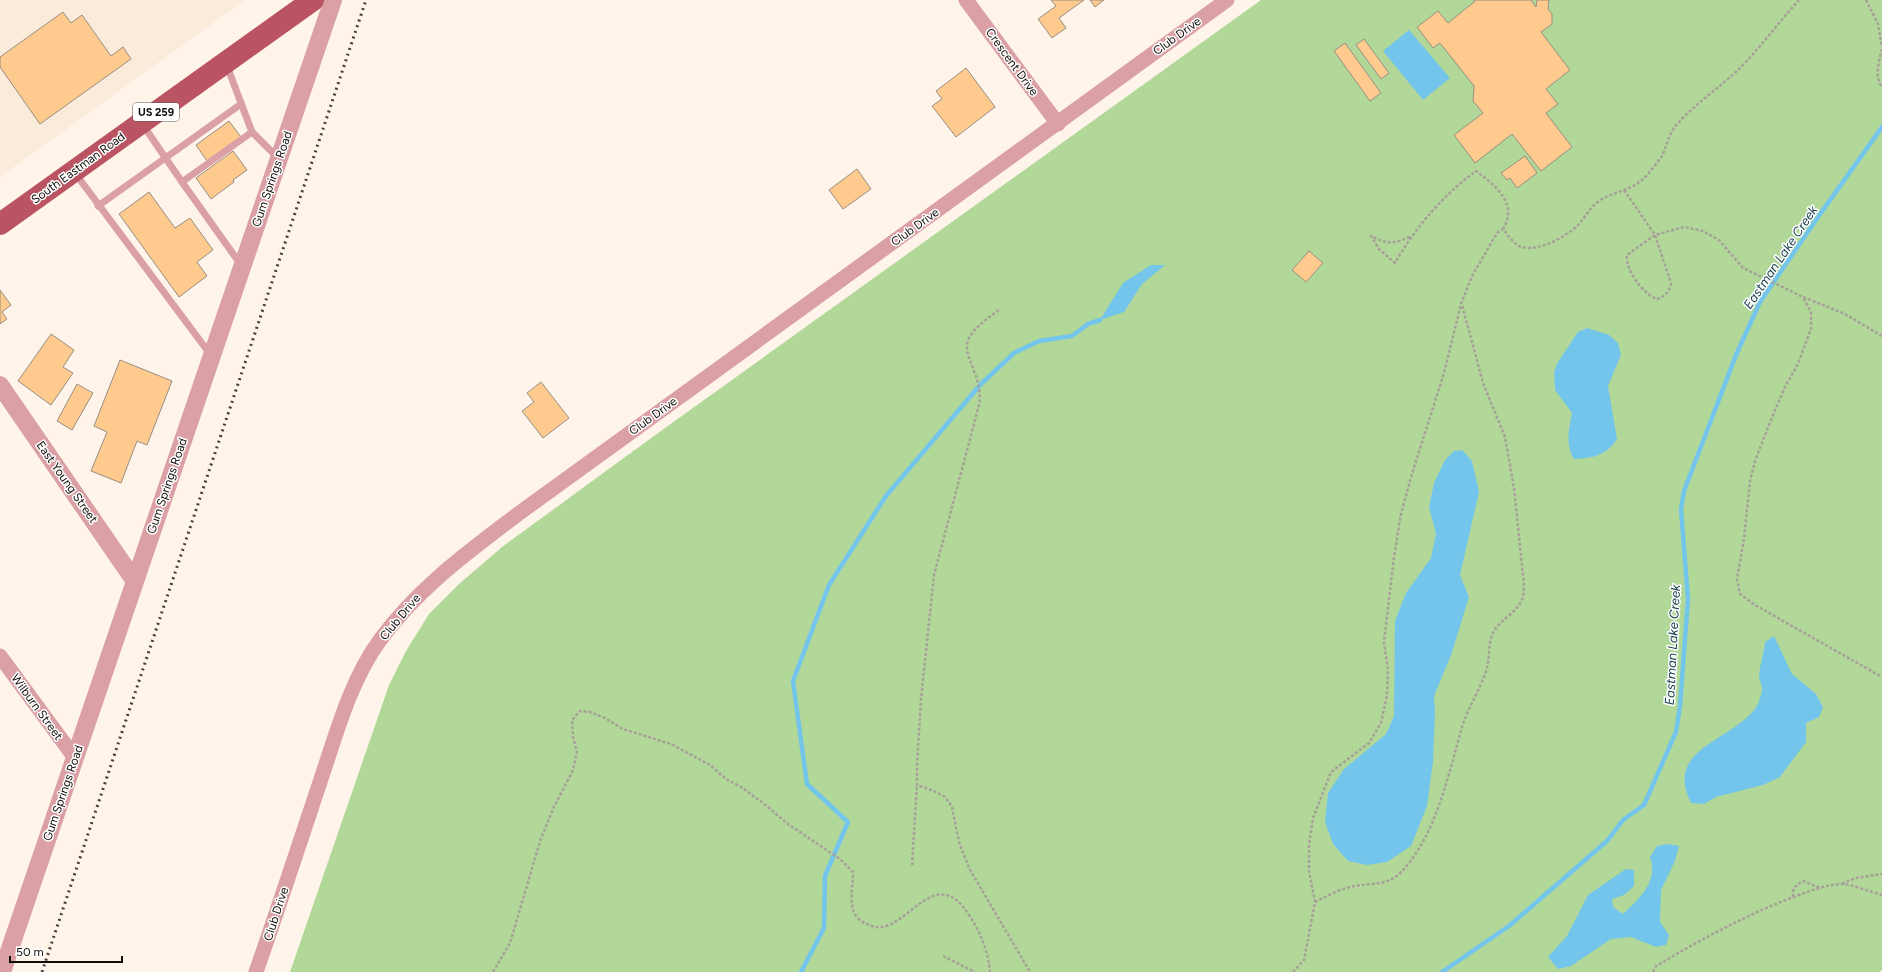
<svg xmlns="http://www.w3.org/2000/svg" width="1882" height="972" font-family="Figtree,sans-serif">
  <rect width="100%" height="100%" fill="#fef4ea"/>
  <!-- built -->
  <polygon fill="#faebda" points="0,0 245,0 0,177"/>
  <!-- green -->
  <polygon fill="#b2d899" points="1261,0 1882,0 1882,970 1879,972 290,972 389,685 406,651 429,614 459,584 502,547 658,433"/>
  <!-- water -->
  <g fill="#73c5eb">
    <polygon points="1409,30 1450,78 1423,100 1383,51"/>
    <polygon points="1151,265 1165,265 1142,284 1124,312 1100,320 1123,283"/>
    <path d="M 1587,328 L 1609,335 L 1618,343 L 1621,355 L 1608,386 L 1617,439 C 1606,456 1593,458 1574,459 C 1565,443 1569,430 1572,413 L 1555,390 L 1554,372 L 1558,362 L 1578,332 Z"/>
    <polygon points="1462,450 1472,461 1479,492 1460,575 1469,597 1451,655 1434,696 1435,713 1433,762 1427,806 1411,846 1387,862 1367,865 1348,861 1333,844 1325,822 1328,793 1344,769 1386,734 1394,716 1395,621 1406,593 1431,558 1436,534 1429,507 1434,483 1445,460 1454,451"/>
    <path d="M 1774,636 L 1792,674 L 1816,694 L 1823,707 L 1819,717 L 1806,723 L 1806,742 L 1780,777 L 1763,785 L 1716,797 L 1704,804 L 1691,803 C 1664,749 1729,742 1755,709 C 1758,705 1763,692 1762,687 C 1761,683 1759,679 1759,675 C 1760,664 1764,653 1765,642 Z"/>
    <path d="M 1668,844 L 1679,846 L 1675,861 L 1661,890 L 1660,922 L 1669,935 L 1666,945 L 1656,947 L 1631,937 L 1611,939 L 1571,966 L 1558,969 L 1548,957 L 1567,936 L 1588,895 L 1626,869 L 1634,870 L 1634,886 L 1624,895 L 1612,899 L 1613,907 L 1623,914 C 1639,899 1659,881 1650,857 L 1657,846 Z"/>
  </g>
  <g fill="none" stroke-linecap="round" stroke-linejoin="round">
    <!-- stream -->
    <g stroke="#73c5eb" stroke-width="4.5">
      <polyline points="801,972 824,928 825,876 848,822 807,784 793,681 829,585 886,496 980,385 1014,353 1039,341 1072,336 1088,324 1100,320"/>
      <polyline points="1442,972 1509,926 1607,841 1623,820 1644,805 1676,732 1680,706 1688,599 1681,509 1684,491 1736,355 1760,302 1818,217 1882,127"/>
    </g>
  </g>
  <!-- building -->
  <g fill="#feca8e" stroke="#978e84">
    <polygon points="1051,0 1084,0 1059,18 1066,28 1052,38 1038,19 1056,6"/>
    <polygon points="1090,0 1104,0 1095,7"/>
    <polygon points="1474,0 1531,0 1536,7 1537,0 1549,0 1548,9 1552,14 1552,24 1541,32 1570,70 1546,89 1558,104 1546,113 1572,147 1541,171 1512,134 1475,163 1454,135 1483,113 1473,101 1474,86 1440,43 1433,48 1417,27 1438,11 1448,23 1474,2"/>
    <polygon points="63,12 71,23 82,15 111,56 123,47 131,59 40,124 0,67 0,57"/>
    <polygon points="1364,39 1389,73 1381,79 1356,45"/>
    <polygon points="1345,43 1381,93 1370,101 1334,51"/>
    <polygon points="966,68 995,107 956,137 932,106 942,99 936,91"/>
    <polygon points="229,121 241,137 207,161 196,145"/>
    <polygon points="233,151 247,170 233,180 234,182 211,199 196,178"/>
    <polygon points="1525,156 1537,173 1517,188 1510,178 1507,180 1501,173"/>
    <polygon points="857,169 871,189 843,209 829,190"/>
    <polygon points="149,192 175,228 190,218 213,250 197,262 207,276 179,297 119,214"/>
    <polygon points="1309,251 1323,263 1306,282 1292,270"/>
    <polygon points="0,290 11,305 2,312 7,319 0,324"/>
    <polygon points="51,334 74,350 63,367 73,373 51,405 18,381"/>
    <polygon points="120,360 172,381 147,445 137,441 121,483 91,471 107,432 94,426"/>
    <polygon points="541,382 569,418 543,438 522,411 534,402 527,393"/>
    <polygon points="77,384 93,393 72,430 57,421"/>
  </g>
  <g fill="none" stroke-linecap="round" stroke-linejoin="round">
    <!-- path -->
    <g stroke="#a7a098" stroke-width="2.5" stroke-dasharray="3 2" stroke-linecap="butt">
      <polyline points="1866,0 1878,24 1882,47"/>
      <path d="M 1882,49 C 1879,61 1874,76 1882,87"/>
      <path d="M 1624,190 L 1655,235 L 1627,255 C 1625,270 1643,294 1657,299 C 1666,296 1669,292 1671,283 L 1655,235 L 1684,227 L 1703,231 L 1719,240 L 1743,268 L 1803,297"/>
      <path d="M 1410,237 C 1393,244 1387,244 1371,236 L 1379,249 L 1395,263 C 1415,228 1443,195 1476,171 C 1495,185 1519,204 1503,229"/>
      <path d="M 999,310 C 941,350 979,352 980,401 L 934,575 L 921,699 L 917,765 L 917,785 L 934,791 L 945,797 L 952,807 L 959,842 L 969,868 L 1030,972"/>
      <polyline points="1882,336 1845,314 1803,297 1811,312 1811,329 1797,366 1786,385 1775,410 1756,458 1750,481 1744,539 1737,579 1740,594 1755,605 1882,677"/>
      <polyline points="912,865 917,785"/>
      <polyline points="1842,884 1855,878 1882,874"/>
      <path d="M 1793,897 C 1792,888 1796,885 1803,881 L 1820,888"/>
      <path d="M 1315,902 C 1327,896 1340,889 1354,886 C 1371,883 1387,886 1400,873 C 1435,839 1449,773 1462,727 C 1468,708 1479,691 1485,674 C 1490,662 1488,649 1491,638 C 1496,620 1518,614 1523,597 C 1524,594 1523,589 1524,585 L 1514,488 L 1505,437 L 1483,383 L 1462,305"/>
      <polyline points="943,956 975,972"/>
      <path d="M 493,972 L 510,943 L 541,838 L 554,807 L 573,770 L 577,752 L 573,737 L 572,720 L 580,711 L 590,712 L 605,718 L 623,729 L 671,744 L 710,765 L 726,779 L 741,787 L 763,803 L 788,824 L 840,859 L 853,872 C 853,885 850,897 853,909 C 854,916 861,922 867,924 C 870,925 873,927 876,927 C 908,931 935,861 969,915 C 981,933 988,951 990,972"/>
      <path d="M 1293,972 L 1304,960 L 1315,902 L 1309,871 L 1309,845 L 1313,818 L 1331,772 L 1369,743 L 1381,723 L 1387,695 L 1388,671 L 1384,642 L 1394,557 L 1401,514 L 1412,474 L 1444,373 L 1461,304 L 1472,276 L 1497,233 L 1503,229 C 1507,234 1512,241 1517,245 C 1533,255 1566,237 1577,226 C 1587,216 1589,207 1602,199 C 1616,191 1636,189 1647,175 C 1652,169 1658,162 1662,156 C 1668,143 1669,131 1680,121 C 1698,102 1720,87 1739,69 C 1761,47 1778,23 1799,0"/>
      <path d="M 1653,972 L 1656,966 C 1700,940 1744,916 1791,898 C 1807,892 1824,885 1841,884 C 1852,884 1870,892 1882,895"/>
    </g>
    <!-- service -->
    <g stroke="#dba0a6" stroke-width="7">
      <polyline points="143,125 182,182 252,132 227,66"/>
      <polyline points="252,132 279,159"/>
      <polyline points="75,173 210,354"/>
      <polyline points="182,182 241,265"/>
      <polyline points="98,206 241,104"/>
    </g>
    <!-- minor -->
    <g stroke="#dba0a6" stroke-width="15">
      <polyline points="966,0 1058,124"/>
      <polyline points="0,656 75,758"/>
      <path d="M 256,972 C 278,909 299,845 320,782 C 336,735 350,681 380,640 C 418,588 467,553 518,514 L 1227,0"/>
    </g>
    <!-- tertiary -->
    <g stroke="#dba0a6" stroke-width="18">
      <polyline points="0,385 134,580"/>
      <polyline points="2,972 333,0"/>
    </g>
    <!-- primary -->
    <polyline stroke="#ba5463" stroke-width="22" points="0,224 313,0"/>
    <!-- rail -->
    <polyline stroke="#46413c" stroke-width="3" stroke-dasharray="2 4" stroke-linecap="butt" points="42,972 366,0"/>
  </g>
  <g text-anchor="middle" stroke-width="3" stroke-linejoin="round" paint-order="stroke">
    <!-- shield labels -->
    <rect fill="#fff" stroke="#585653" stroke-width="1" x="133" y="103" width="46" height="18" rx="3"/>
    <g font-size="11" font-weight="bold" fill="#100d09">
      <text x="156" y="116">US 259</text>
    </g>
    <!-- street labels -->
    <g font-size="12" fill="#100d09" stroke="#fff">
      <text transform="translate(1177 36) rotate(-36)" y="4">Club Drive</text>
      <text transform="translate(1012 62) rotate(54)" y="4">Crescent Drive</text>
      <text transform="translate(78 168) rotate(-36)" y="4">South Eastman Road</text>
      <text transform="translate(272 179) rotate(-71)" y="4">Gum Springs Road</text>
      <text transform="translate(915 227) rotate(-36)" y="4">Club Drive</text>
      <text transform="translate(653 416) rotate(-36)" y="4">Club Drive</text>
      <text transform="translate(67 482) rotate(55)" y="4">East Young Street</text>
      <text transform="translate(167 486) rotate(-71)" y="4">Gum Springs Road</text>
      <text transform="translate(400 617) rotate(-50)" y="4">Club Drive</text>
      <text transform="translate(37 707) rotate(54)" y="4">Wilburn Street</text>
      <text transform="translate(63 793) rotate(-71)" y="4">Gum Springs Road</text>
      <text transform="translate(276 914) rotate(-72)" y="4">Club Drive</text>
    </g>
    <!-- water labels -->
    <g font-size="13" font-style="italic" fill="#183d4d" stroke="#fff">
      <text transform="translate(1780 257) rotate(-56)" y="5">Eastman Lake Creek</text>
      <text transform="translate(1672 645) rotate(-87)" y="5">Eastman Lake Creek</text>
    </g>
  </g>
  <!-- scale -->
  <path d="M10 956v6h112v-6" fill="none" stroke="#100d09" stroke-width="2"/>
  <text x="16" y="956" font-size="12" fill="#100d09" stroke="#ffffff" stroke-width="3" paint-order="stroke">50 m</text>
</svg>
